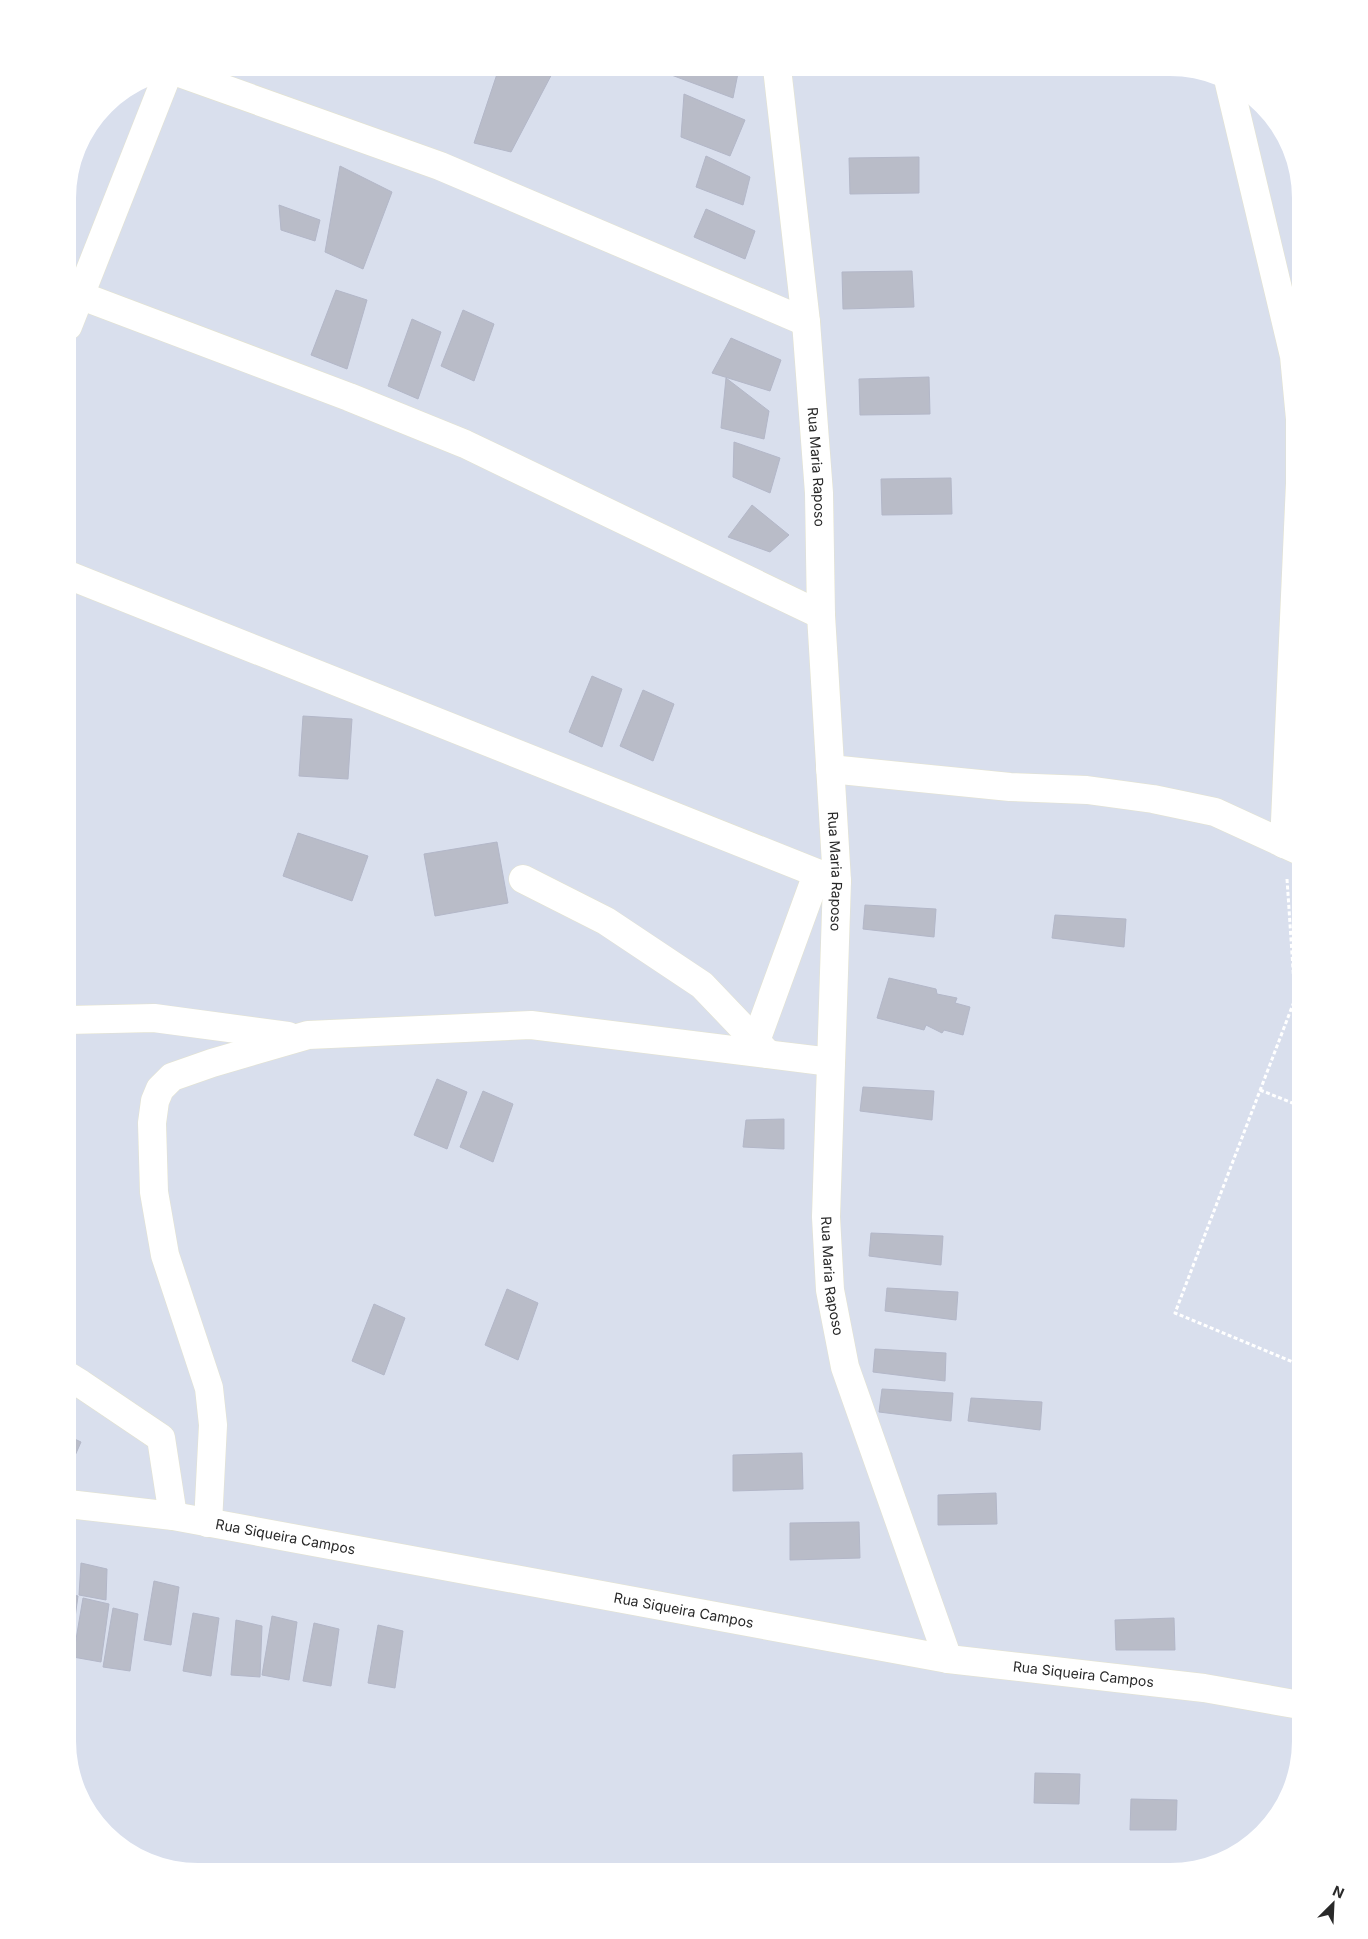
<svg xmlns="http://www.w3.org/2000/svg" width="1368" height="1939" font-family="Inter,sans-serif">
  <rect width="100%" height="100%" fill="#d9dfed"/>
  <!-- building -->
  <g fill="#b9bcc8" stroke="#b3b7c8">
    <polygon points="499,68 555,68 511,152 474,143"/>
    <polygon points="659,68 739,68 733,98 658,70"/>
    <polygon points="684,94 745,120 730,156 681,137"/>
    <polygon points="706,156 750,177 743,205 696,187"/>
    <polygon points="919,157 919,193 850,194 849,158"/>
    <polygon points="340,166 392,192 363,269 325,252"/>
    <polygon points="279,205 320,220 315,241 281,230"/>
    <polygon points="706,209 755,231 745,259 694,237"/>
    <polygon points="912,271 914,307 843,309 842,272"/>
    <polygon points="336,290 367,300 347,369 311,355"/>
    <polygon points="463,310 494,324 474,381 441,366"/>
    <polygon points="412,319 441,332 418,399 388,386"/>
    <polygon points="731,338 781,360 770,391 712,373"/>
    <polygon points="929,377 930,414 860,415 859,379"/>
    <polygon points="726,378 769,411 764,439 721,428"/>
    <polygon points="734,442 780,458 770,493 733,477"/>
    <polygon points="951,478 952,514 882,515 881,479"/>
    <polygon points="752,505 789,535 770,552 728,537"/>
    <polygon points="592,676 622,689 602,747 569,732"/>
    <polygon points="643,690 674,704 653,761 620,746"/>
    <polygon points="303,716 352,719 348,779 299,776"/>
    <polygon points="298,833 368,856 352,901 283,876"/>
    <polygon points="497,842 508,903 435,916 424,854"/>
    <polygon points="865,905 936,909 934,937 863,929"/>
    <polygon points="1055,915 1126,919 1124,947 1052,938"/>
    <polygon points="889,978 936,989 937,994 957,998 955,1003 970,1007 963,1035 944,1030 942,1033 926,1025 924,1030 877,1018"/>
    <polygon points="437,1079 467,1092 447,1149 414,1135"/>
    <polygon points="863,1087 934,1091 932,1120 860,1111"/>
    <polygon points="483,1091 513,1104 493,1162 460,1147"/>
    <polygon points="784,1119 784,1149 743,1147 746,1120"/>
    <polygon points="871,1233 943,1236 941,1265 869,1256"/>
    <polygon points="887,1288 958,1292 956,1320 885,1311"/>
    <polygon points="507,1289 538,1303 518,1360 485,1345"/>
    <polygon points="374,1304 405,1318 384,1375 352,1361"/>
    <polygon points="875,1349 946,1353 945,1381 873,1372"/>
    <polygon points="882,1389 953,1393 951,1421 879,1412"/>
    <polygon points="971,1398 1042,1402 1040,1430 968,1421"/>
    <polygon points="68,1436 81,1442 70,1467 68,1466"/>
    <polygon points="802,1453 803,1489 733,1491 733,1455"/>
    <polygon points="996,1493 997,1524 938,1525 938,1495"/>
    <polygon points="859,1522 860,1558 790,1560 790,1523"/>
    <polygon points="81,1563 107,1569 106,1600 79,1595"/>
    <polygon points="154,1581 179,1587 171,1645 144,1640"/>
    <polygon points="68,1594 78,1596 70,1654 68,1653"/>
    <polygon points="83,1598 109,1604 101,1662 73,1657"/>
    <polygon points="113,1608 138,1614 130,1671 103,1667"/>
    <polygon points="193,1613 219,1618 211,1676 183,1671"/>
    <polygon points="272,1616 297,1622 289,1680 262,1675"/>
    <polygon points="1174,1618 1175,1650 1116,1650 1115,1620"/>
    <polygon points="236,1620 262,1626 260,1677 231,1675"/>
    <polygon points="314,1623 339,1629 331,1686 303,1681"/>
    <polygon points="378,1625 403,1631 395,1688 368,1683"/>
    <polygon points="1035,1773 1080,1774 1079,1804 1034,1803"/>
    <polygon points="1131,1799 1177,1800 1176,1830 1130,1830"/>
  </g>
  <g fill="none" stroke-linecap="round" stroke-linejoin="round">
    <!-- minor casing -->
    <g stroke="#e4e3ce" stroke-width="29">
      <g id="minor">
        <path id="s1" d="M 777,68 L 806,322 L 819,493 L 821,615 L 837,881 L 826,1217 L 830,1290 L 845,1367 L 948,1659"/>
        <polyline points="177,72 440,166 806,322"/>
        <polyline points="1229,83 1294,356 1300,419 1300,483 1284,844"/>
        <polyline points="79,295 349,397 465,444 821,615"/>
        <polyline points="68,326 168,73"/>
        <polyline points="68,575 837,881"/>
        <polyline points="830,769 1010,787 1087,790 1153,799 1215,812 1300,851"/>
        <polyline points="523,879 606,921 702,985 768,1054"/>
        <polyline points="68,1020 154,1018 288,1036"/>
        <polyline points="756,1041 817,874"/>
        <polyline points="68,1376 81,1384 161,1438 173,1516"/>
        <path id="s2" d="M 68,1504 L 173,1516 L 948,1659 L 1204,1688 L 1300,1705"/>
        <polyline points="208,1523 213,1425 209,1388 165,1255 154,1192 152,1123 155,1101 160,1089 172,1077 212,1063 308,1035 531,1025 831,1062"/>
      </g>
    </g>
    <!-- path -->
    <g stroke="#fff" stroke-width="3" stroke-dasharray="4 2.5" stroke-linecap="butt">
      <polyline points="1287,879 1295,999 1175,1313 1300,1365"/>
      <polyline points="1260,1090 1300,1106"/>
    </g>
    <!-- minor -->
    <use href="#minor" stroke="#fff" stroke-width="28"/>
  </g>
  <g text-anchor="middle" stroke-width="4" stroke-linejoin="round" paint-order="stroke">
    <!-- street labels -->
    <g font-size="14" fill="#292929" stroke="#fff">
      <text dy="5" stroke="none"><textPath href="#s1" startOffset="401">Rua Maria Raposo</textPath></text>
      <text dy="5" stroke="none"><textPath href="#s1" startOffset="806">Rua Maria Raposo</textPath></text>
      <text dy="5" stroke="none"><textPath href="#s1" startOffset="1211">Rua Maria Raposo</textPath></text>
      <text dy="5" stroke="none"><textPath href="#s2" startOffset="220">Rua Siqueira Campos</textPath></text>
      <text dy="5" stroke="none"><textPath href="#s2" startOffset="625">Rua Siqueira Campos</textPath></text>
      <text dy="5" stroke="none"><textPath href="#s2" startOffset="1030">Rua Siqueira Campos</textPath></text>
    </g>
  </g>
  <!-- crop -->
  <path d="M0 0H1368V1939H0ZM198 76H1170A122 122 0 0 1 1292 198V1741A122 122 0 0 1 1170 1863H198A122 122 0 0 1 76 1741V198A122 122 0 0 1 198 76Z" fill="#fff" fill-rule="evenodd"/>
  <!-- north arrow -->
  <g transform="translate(1333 1904) rotate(24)" stroke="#ffffff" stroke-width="4" paint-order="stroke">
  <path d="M0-4L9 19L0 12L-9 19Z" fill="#292929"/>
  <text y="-8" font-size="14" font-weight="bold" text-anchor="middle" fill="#292929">N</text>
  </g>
</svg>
